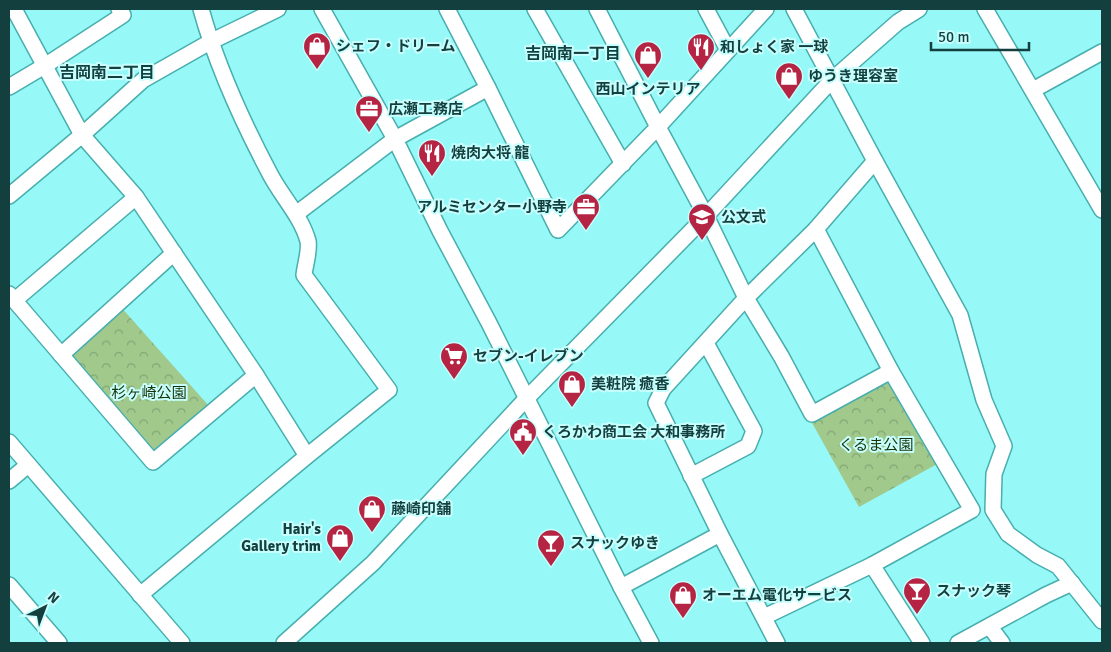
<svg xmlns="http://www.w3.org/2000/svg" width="1111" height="652" font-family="Signika,'Noto Sans JP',sans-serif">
  <defs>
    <pattern id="park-crowns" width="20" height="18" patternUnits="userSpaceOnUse" patternTransform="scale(1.25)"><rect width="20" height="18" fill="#a1c98c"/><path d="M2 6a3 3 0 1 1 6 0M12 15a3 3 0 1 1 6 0" fill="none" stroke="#82a574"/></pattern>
  </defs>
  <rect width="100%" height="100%" fill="#96f9f8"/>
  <!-- park -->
  <g fill="url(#park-crowns)">
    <polygon points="120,306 209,406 153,454 67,354"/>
    <polygon points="889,378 939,463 859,507 811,421"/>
  </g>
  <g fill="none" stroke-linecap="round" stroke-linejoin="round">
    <!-- minor casing -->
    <g stroke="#48aeae" stroke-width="18">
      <g id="minor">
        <polyline points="14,9 82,135 136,197 256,375 307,456"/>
        <polyline points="322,9 395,139 440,231 489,323 621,587 651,643"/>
        <polyline points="447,9 488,88 558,230 658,127 766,9"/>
        <polyline points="535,9 623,164"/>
        <polyline points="597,9 658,127 706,216 746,298 781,356 812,414 891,371 972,510 872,565 764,617"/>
        <polyline points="706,9 728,50"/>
        <polyline points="794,9 875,161 960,315 984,400 1004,446 994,474 993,510 1008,534 1037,555 1058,566 1102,621"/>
        <polyline points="985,9 1102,210"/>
        <polyline points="9,87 46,65 123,15 119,9"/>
        <polyline points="1033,90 1102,52"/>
        <polyline points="9,196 82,135 143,80 210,42 278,9"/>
        <polyline points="296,214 395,139 488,88"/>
        <polyline points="816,229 891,371"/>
        <polyline points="9,294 153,462 256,375"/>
        <polyline points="15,300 136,197"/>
        <polyline points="61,355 174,253"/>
        <polyline points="9,442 182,643"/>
        <polyline points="691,476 748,446 754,431 706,343"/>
        <polyline points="9,481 28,465"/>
        <polyline points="872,565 922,643"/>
        <polyline points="9,585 59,643"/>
        <polyline points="621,587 720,534"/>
        <path d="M 140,595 L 307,456 L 389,390 L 304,275 C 305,265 310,250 308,241 C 301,216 282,197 270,174 C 242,121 217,67 201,9"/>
        <polyline points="990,627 1002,643"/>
        <polyline points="284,643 373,563 526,399 706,216 832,80 898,22 919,9"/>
        <polyline points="777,643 720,534 656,403 663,389 746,298 816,229 875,161"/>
        <polyline points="958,643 1046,595 1072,583"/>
      </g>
    </g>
    <!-- minor -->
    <use href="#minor" stroke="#fff" stroke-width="15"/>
  </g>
  <!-- icons -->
  <defs>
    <g id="shop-pin" transform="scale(1.4375)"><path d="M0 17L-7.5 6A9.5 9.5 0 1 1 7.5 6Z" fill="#b52443" stroke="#c7fffe"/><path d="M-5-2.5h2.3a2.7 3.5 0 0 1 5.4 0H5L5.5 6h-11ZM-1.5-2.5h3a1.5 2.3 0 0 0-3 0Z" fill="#fff"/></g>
    <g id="restaurant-pin" transform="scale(1.4375)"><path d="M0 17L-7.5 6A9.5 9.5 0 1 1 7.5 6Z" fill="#b52443" stroke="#c7fffe"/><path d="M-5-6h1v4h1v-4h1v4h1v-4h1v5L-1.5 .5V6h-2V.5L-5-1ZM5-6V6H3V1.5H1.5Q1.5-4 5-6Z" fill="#fff"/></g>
    <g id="office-pin" transform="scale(1.4375)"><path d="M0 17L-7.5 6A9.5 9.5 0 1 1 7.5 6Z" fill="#b52443" stroke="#c7fffe"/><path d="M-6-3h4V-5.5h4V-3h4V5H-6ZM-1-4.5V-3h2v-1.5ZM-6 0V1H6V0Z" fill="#fff"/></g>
    <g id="school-pin" transform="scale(1.4375)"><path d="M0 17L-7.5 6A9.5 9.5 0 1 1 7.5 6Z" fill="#b52443" stroke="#c7fffe"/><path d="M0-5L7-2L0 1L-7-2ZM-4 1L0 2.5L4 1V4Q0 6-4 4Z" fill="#fff"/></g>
    <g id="supermarket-pin" transform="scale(1.4375)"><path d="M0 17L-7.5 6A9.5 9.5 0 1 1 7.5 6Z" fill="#b52443" stroke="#c7fffe"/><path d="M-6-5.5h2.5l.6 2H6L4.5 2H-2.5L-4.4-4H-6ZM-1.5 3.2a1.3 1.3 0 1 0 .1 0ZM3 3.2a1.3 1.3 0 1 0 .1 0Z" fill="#fff"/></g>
    <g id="civic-pin" transform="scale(1.4375)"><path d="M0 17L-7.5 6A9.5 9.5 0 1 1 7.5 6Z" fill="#b52443" stroke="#c7fffe"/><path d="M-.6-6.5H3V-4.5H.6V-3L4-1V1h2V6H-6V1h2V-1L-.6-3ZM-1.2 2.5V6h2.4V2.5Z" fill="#fff"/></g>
    <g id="bar-pin" transform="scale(1.4375)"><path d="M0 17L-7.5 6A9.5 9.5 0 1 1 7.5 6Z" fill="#b52443" stroke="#c7fffe"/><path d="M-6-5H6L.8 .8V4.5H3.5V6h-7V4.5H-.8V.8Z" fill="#fff"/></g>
  </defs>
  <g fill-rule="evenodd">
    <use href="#shop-pin" x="317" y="46"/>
    <use href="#restaurant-pin" x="701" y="47"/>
    <use href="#shop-pin" x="648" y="55"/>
    <use href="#shop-pin" x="789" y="76"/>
    <use href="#office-pin" x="369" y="109"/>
    <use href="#restaurant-pin" x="432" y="153"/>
    <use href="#office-pin" x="586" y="207"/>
    <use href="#school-pin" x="702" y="217"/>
    <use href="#supermarket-pin" x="454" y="356"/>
    <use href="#shop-pin" x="572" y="384"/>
    <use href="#civic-pin" x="523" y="432"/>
    <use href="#shop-pin" x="372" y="509"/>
    <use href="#shop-pin" x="340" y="538"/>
    <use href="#bar-pin" x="551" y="543"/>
    <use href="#bar-pin" x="917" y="591"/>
    <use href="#shop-pin" x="683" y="595"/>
  </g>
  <g text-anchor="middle" stroke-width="4" stroke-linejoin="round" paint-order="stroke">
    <!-- poi labels -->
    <g font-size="15" font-weight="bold" fill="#143f3f" stroke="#c7fffe" text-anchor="start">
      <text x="336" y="51">シェフ・ドリーム</text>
      <text x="720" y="52">和しょく家 一球</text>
      <text x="808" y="81">ゆうき理容室</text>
      <text x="648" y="94" text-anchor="middle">西山インテリア</text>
      <text x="388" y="114">広瀬工務店</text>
      <text x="451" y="158">焼肉大将 龍</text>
      <text x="567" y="212" text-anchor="end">アルミセンター小野寺</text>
      <text x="721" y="222">公文式</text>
      <text x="473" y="361">セブン-イレブン</text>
      <text x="591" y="389">美粧院 癒香</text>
      <text x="542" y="437">くろかわ商工会 大和事務所</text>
      <text x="391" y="514">藤崎印舗</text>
      <text x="321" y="534" text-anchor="end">Hair's<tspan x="321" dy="17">Gallery trim</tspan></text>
      <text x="570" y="548">スナックゆき</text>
      <text x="936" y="596">スナック琴</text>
      <text x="702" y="600">オーエム電化サービス</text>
    </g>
    <!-- park labels -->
    <g font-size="15" fill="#183106" stroke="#c7fffe">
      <text x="149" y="398">杉ヶ崎公園</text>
      <text x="876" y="450">くるま公園</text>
    </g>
    <!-- neighbourhood labels -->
    <g font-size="16" font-weight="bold" fill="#143f3f" stroke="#c7fffe">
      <text x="573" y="59">吉岡南一丁目</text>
      <text x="107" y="78">吉岡南二丁目</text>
    </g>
  </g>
  <!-- border -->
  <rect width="1111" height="652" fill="none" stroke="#143f3f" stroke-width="20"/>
  <!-- north arrow -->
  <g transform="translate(45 607) rotate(42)" stroke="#c7fffe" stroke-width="4" paint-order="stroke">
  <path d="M0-4L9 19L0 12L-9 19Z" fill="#143f3f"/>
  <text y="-8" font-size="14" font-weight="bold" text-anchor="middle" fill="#143f3f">N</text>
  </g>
  <!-- scale -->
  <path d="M931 42v8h98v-8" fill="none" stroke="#143f3f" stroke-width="2.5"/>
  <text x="938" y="42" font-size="15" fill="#143f3f" stroke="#c7fffe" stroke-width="4" paint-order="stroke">50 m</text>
</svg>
